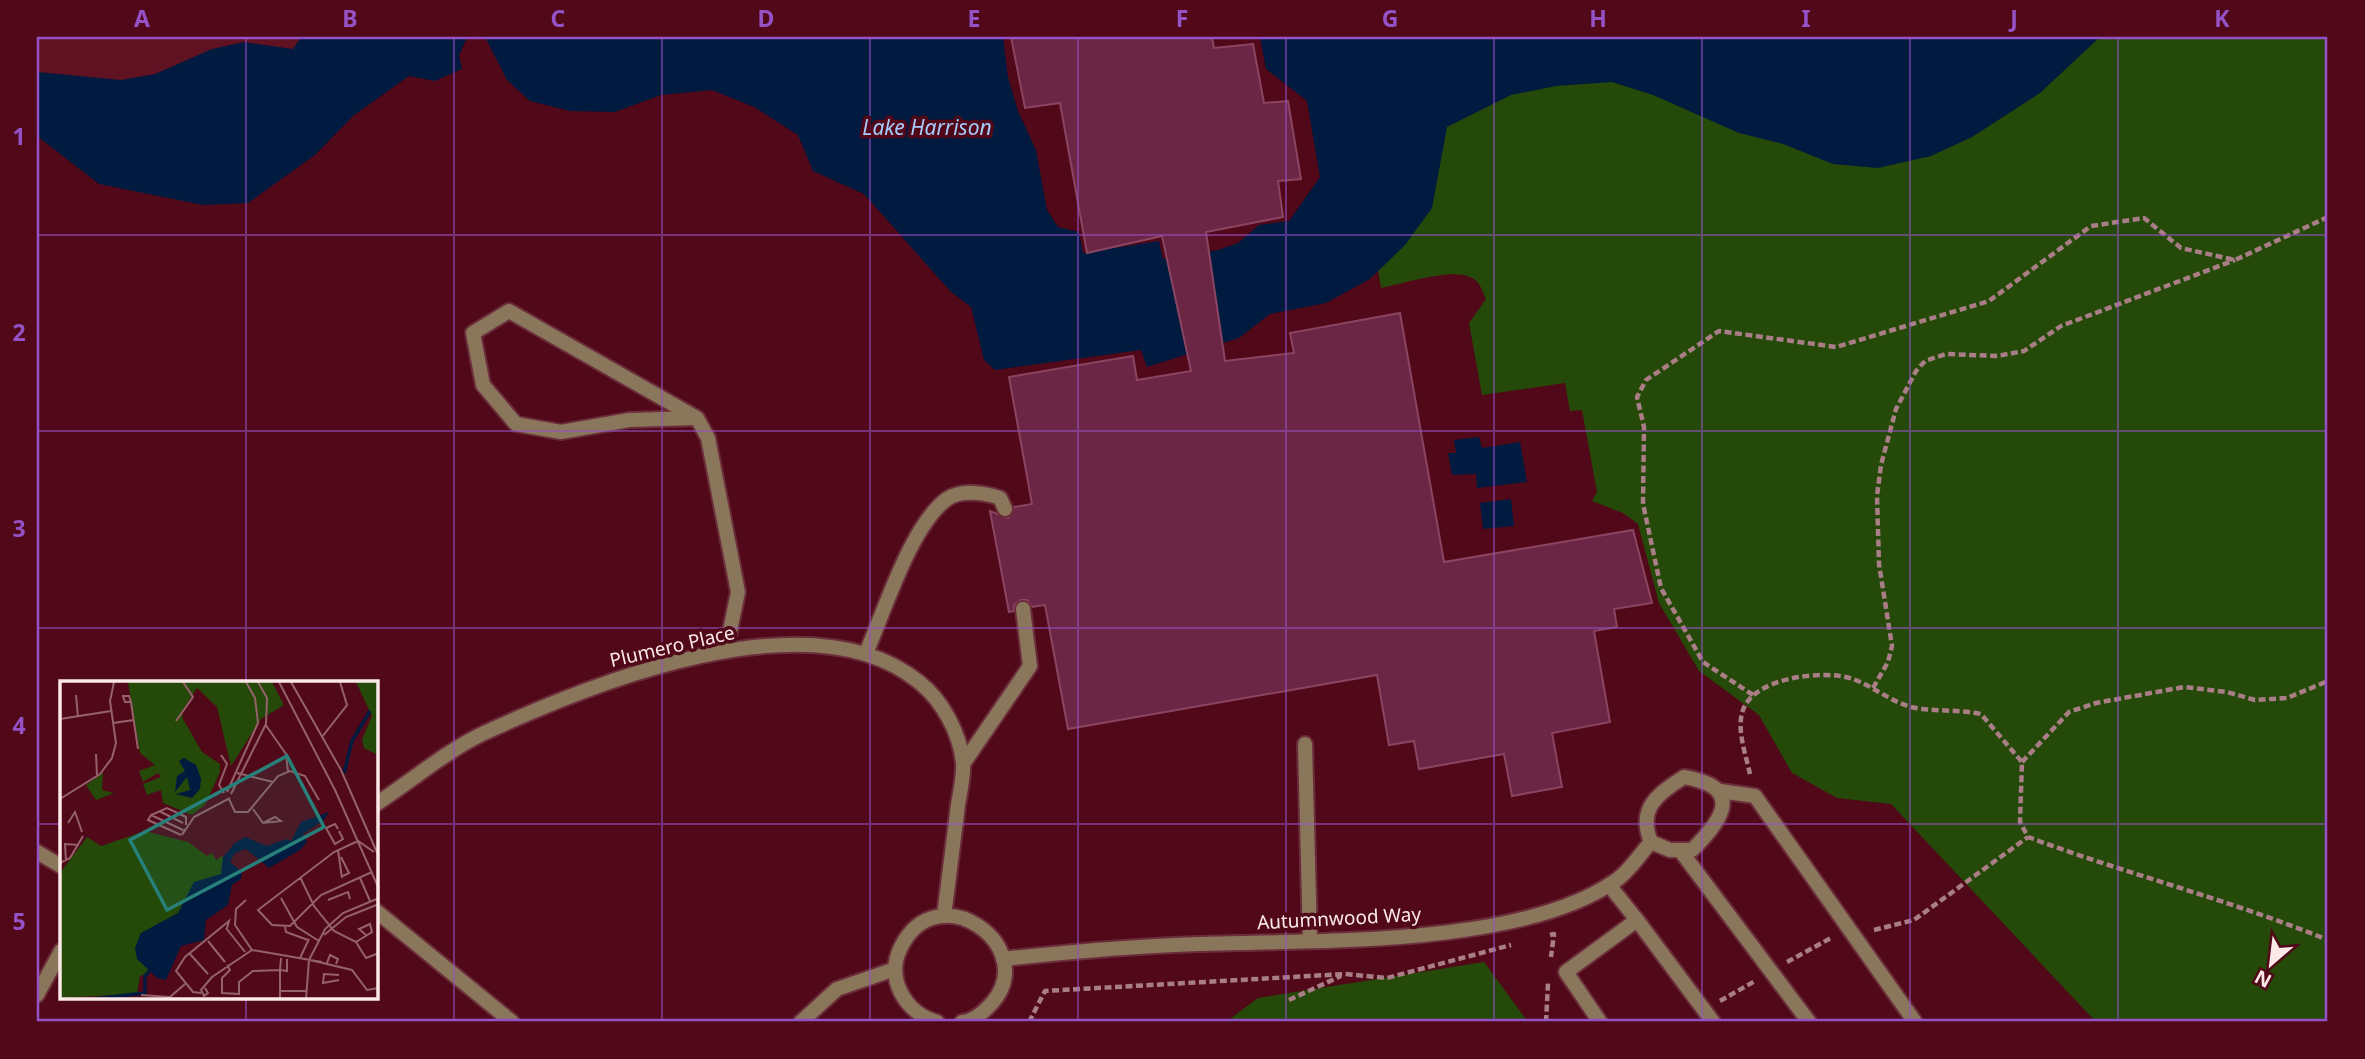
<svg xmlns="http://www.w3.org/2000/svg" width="2365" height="1059" font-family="'Noto Sans',sans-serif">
  <rect width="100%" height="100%" fill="#510919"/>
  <!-- built -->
  <polygon fill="#601122" points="37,37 339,37 151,110 37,98"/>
  <!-- green -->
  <g fill="#244908">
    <path d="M 1451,37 L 2328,37 L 2328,1022 L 2096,1022 L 1891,804 L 1837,798 L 1792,773 L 1759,715 L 1699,671 L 1659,603 L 1638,524 L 1623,513 L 1592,501 L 1597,492 L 1582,410 L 1570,411 L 1565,383 L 1482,395 L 1469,323 L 1486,299 C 1482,290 1480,281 1470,277 C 1452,268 1401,284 1381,288 L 1363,182 Z"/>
    <polygon points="1484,962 1528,1022 1226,1022 1258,998"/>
  </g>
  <!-- water -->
  <g fill="#001a40">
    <polygon points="301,37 467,37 459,56 462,69 435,81 409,76 353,116 315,155 248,203 203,205 99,184 37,136 37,72 121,80 155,74 212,49 244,42 293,49"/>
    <polygon points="485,37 1003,37 1008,77 1018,111 1036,150 1047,210 1058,227 1079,232 1083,253 1159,241 1163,259 1218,250 1238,243 1259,225 1289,221 1320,177 1307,101 1266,69 1260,37 2100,37 2040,93 1972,137 1931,156 1878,168 1833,164 1783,144 1739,133 1653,95 1612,82 1556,86 1511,95 1447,127 1432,208 1405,245 1370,279 1326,303 1270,314 1239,338 1147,367 1141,350 995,370 984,360 971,307 951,292 864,194 813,171 798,135 754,107 712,90 661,95 615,112 570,111 530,101 507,80"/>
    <polygon points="1479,437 1482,448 1520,442 1527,482 1477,488 1476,474 1452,475 1448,453 1456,453 1454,440"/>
    <polygon points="1511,499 1514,526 1483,529 1480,503"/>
  </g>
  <!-- building -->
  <polygon fill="#6a2644" stroke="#8b4461" stroke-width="2" points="1011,37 1212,37 1214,48 1253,44 1264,103 1288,101 1301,179 1278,181 1283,217 1206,232 1225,361 1294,353 1290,333 1400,313 1444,562 1633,530 1652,603 1614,609 1617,627 1594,631 1610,722 1552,733 1562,787 1512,796 1504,754 1419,769 1414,741 1389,745 1377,675 1068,729 1045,605 1032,607 1027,600 1021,600 1014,605 1014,611 1009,612 990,511 1008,518 1014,507 1032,504 1009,377 1133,356 1137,380 1191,371 1162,236 1087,253 1060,103 1025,108"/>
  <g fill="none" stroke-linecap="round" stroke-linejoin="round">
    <!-- service casing -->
    <g stroke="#6c2d3a" stroke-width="18">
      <g id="service">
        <polyline points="697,418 629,420 561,432 516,424 483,385 473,333 509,311 697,418 708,438 738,592 726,650"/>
        <path d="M 866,653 C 885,610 911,525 947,499 C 961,489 986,493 1000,498 L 1005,509"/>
        <polyline points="1305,744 1310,940"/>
        <polyline points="963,764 1030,666 1023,609"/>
        <polyline points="1720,791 1755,796 1915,1022"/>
        <polyline points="1680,850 1809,1022"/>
        <polyline points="1637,920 1713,1022"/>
        <polyline points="37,995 61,951"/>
        <polyline points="1600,1022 1566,972 1637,920 1609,885"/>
      </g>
    </g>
    <!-- minor casing -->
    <g stroke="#6c2d3a" stroke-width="18">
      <g id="minor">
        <path d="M 1684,777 C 1744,787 1724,819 1692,850 L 1670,850 L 1651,842 C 1637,808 1658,794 1684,777 Z"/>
        <path d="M 376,804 C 410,782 445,752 482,734 C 592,683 811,594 919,682 C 942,700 960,733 963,763 C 964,776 960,792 958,805 C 953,842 949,879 944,916"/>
        <polyline points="37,852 61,866"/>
        <polyline points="376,911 512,1022"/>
        <path d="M 1003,959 C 1068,952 1133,946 1199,944 C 1314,940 1520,947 1615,881 C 1629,872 1640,854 1651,842"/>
        <polyline points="801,1022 837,989 895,969"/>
        <path d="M 937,1022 C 905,1013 885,978 901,947 C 938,873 1041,947 992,1003 C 984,1012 974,1021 962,1022"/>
      </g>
    </g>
    <!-- path -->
    <g stroke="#aa7e86" stroke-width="4.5" stroke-dasharray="7 3.5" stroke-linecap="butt">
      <polyline points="1873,688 1888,662 1892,646 1879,564 1877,496 1881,465 1896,409 1916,371 1925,361 1946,354 1997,356 2024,351 2061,326 2235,260"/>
      <polyline points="1753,695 1703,662 1661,588 1643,504 1644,427 1637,397 1646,380 1719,331 1836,347 1989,301 2091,226 2144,218 2181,248 2235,260 2328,217"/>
      <polyline points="2022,762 2069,712 2096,703 2184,687 2227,692 2255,700 2287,698 2328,681"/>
      <path d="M 1750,774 C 1746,755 1736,729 1743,710 C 1754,677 1825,669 1853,679 C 1874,687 1890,701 1911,707 C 1933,712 1958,709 1981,714 L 2022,762 L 2020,822 L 2028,837 C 2127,874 2230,900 2328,940"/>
      <polyline points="1874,930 1914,920 2028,837"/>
      <polyline points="1550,935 1554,934 1551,957"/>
      <polyline points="1787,962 1831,938"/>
      <polyline points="1289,1000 1341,976"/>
      <polyline points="1720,1001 1755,981"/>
      <polyline points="1029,1022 1045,991 1345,974 1387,978 1511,945"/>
      <polyline points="1546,1022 1548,983"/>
    </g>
    <!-- service -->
    <use href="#service" stroke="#8a765b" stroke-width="14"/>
    <!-- minor -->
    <use href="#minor" stroke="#8a765b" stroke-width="14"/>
  </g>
  <!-- grid -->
  <path fill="none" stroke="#9552c7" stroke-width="2" stroke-opacity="0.55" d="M 246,37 L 246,683M 454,37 L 454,1022M 662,37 L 662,1022M 870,37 L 870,1022M 1078,37 L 1078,1022M 1286,37 L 1286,1022M 1494,37 L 1494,1022M 1702,37 L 1702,1022M 1910,37 L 1910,1022M 2118,37 L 2118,1022M 37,235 L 2328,235M 37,431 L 2328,431M 37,628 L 2328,628M 37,824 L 61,824M 376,824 L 2328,824M 246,998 L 246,1022"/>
  <g text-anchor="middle" stroke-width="7" stroke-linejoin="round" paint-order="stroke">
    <!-- street labels -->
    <g font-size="19" fill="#fbe8e9" stroke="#510919">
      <text transform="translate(672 646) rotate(-13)" y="7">Plumero Place</text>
      <text transform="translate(1339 918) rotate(-3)" y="7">Autumnwood Way</text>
    </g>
    <!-- water labels -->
    <g font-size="21" font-style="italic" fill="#a6cbfc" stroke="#510919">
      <text x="927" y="135">Lake Harrison</text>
    </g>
  </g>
  <!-- overview -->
  <g transform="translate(60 681)">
    <rect width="318" height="318" fill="#510919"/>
    <path d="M 68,1 L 212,1 L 224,24 L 201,38 L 171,85 L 157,26 L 137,7 L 122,30 L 123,38 L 142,71 L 160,83 L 160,91 L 145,124 L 132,134 L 103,122 L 101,109 L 87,114 L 83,103 L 101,96 L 98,92 L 83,101 L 79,90 L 95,84 L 80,72 ZM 296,1 L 318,1 L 318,74 L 304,67 L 302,59 L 312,35 ZM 43,92 L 42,109 L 54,112 L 36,119 L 26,104 ZM 85,150 L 128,161 L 147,175 L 152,172 L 156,179 L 162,175 L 167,182 L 165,198 L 87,293 L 80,295 L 77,313 L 0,317 L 0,192 L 27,156 L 41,165 Z" fill="#244908"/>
    <path d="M 124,77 L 136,84 L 141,98 L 140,108 L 132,117 L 116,113 L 130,109 L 127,96 L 115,111 L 117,95 L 125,90 L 119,80 ZM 269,131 L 264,139 L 243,153 L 247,161 L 240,169 L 209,187 L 186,168 L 175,172 L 170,181 L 182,191 L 181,198 L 172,204 L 168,224 L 146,239 L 144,259 L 121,265 L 106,299 L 97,297 L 77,278 L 75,267 L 81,252 L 118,232 L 134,201 L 161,193 L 163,176 L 175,162 L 185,156 L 207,165 L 226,158 L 231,160 L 241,141 Z" fill="#001a40"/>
    <path fill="none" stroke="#001a40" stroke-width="3.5" d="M 284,92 L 292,60 L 310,30M 33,318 L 85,312 L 85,295 L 91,288"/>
    <path fill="none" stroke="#95626c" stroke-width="2" d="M 219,1 L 275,109 L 319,208M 231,1 L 281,89 L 319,176M 16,14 L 18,36M 63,15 L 69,15 L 71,21 L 65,21 ZM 71,21 L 78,68M 0,38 L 51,30M 116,40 L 133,16 L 123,1M 53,42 L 74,39M 205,43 L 226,73 L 228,90M 262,56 L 287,24 L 280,1M 36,73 L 37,94M 161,74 L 167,83 L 159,104 L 164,112M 177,92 L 213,101M 167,111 L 198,42 L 195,17 L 186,1M 171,113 L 206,43 L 207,17 L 198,1M 0,118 L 40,93 L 52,77 L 56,62 L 50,20 L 54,1M 169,118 L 175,131 L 188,131 L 218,95 L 230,90 L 245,95 L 259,119M 193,128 L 203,142 L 221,140 L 215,136 L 203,142M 99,130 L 123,142M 91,134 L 123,149M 8,142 L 15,131 L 22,151M 125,148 L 122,154 L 134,136 L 170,117M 278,148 L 275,143 L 266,147 L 275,163 L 283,158 L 279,150M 121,154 L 88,139 L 91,134 L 107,127 L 126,136 L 126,144M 278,169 L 282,197M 281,176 L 289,192 L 283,195M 6,180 L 5,163 L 19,164M 0,182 L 10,177 L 23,155M 312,191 L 261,214 L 230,245 L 212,244 L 198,229 L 274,171 L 298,160 L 314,171M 240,196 L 254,225 L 274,250 L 296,261 L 306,277 L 319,272M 300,197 L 310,220M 221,217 L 237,246 L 259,260M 186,219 L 176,228 L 175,244 L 192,269M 268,219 L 288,211 L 290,218M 225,246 L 226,251 L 248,259M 166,247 L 185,271M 264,254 L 286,236 L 319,223M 148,260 L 165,281M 296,261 L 312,251 L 310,243 L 299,248 L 306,254M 130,273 L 148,293M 221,277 L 220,289 L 227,290 L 227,278M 240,277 L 249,258M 250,279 L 292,289 L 307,309 L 319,307M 267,282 L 270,274 L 278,278 L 276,283M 167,284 L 170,289 L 162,297 L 162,312 L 179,313 L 179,301 L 193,290 L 220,289 L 220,318M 279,299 L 263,302 L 264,293 L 279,294M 145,307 L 148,312 L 144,315 L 141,309 L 152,296 L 192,269 L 262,281M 220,310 L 246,310M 141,312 L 133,311 L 116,290 L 125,276 L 169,240 L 167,247M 81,314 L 110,316 L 125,303M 246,318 L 249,279 L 265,248 L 283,232 L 319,217"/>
    <path fill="#27817a" fill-opacity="0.15" stroke="#27817a" stroke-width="3.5" d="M 227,75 L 264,146 L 107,229 L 70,159 Z"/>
    <rect width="318" height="318" fill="none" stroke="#fbe8e9" stroke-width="3.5"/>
  </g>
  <!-- border -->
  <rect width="2365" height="1059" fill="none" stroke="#510919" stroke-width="77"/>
  <!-- north arrow -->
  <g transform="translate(2271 964) rotate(208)" stroke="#510919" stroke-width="5" paint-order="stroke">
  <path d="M0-5L12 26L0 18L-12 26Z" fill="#fbe8e9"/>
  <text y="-10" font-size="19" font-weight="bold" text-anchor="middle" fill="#fbe8e9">N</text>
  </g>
  <rect x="38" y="38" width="2288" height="982" fill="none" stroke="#9552c7" stroke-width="2.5"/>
  <g font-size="23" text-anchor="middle" font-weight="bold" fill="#9552c7">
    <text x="142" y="27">A</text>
    <text x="350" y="27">B</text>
    <text x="558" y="27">C</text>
    <text x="766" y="27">D</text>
    <text x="974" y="27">E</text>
    <text x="1182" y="27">F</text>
    <text x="1390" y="27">G</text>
    <text x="1598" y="27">H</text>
    <text x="1806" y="27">I</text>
    <text x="2014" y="27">J</text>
    <text x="2222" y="27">K</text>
    <text x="19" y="145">1</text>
    <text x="19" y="341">2</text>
    <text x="19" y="537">3</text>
    <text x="19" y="734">4</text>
    <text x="19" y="930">5</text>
  </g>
</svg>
